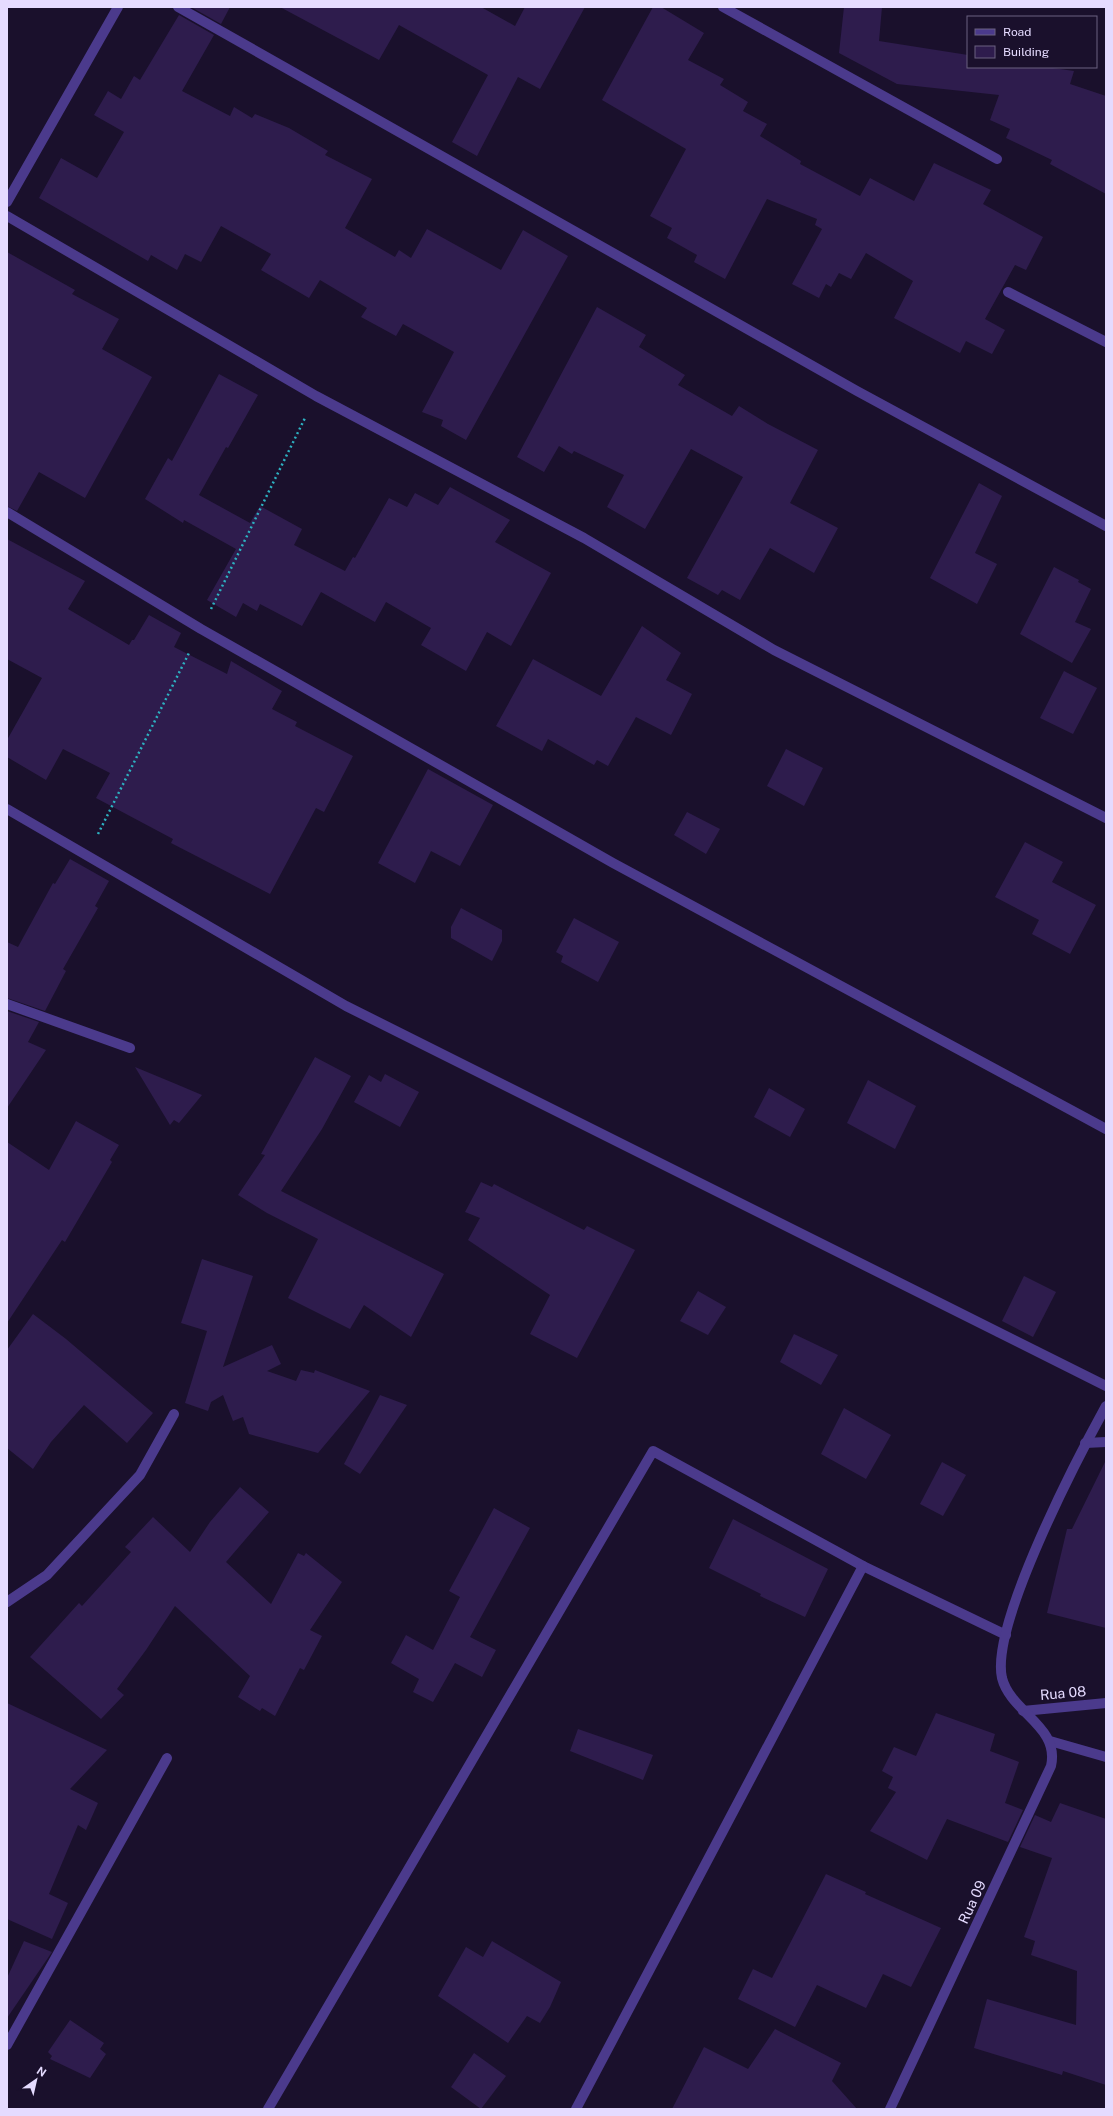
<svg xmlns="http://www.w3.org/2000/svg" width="1113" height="2116" font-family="'Public Sans',sans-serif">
  <rect width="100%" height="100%" fill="#1a102c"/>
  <!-- building -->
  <g fill="#2e1c4d">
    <polygon points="191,7 230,7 221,24"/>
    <polygon points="280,7 481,7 515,26 525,7 585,7 540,89 518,77 477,156 452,142 488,75 399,25 379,60"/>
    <polygon points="653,7 661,7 704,33 688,60 724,79 720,85 748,102 743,111 767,124 760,136 801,161 800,164 860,196 870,178 914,201 934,163 991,190 983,204 1043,237 1026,270 1015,265 985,319 1005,330 992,354 966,341 960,353 894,318 913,281 866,253 851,279 839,273 831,287 826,284 819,298 792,284 822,229 815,225 817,219 767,199 725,279 694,262 697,255 667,238 672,228 650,216 686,149 602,100"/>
    <polygon points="844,7 882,7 879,41 968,55 968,67 1046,67 1074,71 1070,84 1106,96 1106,194 1050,164 1052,160 1006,138 1010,129 990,120 999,95 897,84 839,53"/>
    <polygon points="179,15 214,35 182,91 230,116 234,107 252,118 255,114 289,128 328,151 325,155 372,179 345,228 395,257 399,250 411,258 427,229 501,270 523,230 568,256 466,440 441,426 443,420 422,412 454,352 403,324 396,336 361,317 367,308 320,280 309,298 261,270 271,254 221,226 201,262 185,254 177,270 151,255 148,261 39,198 61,158 97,178 124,132 94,115 108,91 121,99 134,76 140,80"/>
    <polygon points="7,252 75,290 72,294 119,319 102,349 152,377 85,498 39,472 17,511 7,506"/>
    <polygon points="597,307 646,335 639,347 685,375 678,385 732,416 739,406 768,424 818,450 790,503 838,528 814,573 770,548 740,600 722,590 718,595 687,578 743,477 691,449 645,529 607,507 624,475 574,451 572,454 559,446 544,472 517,457"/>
    <polygon points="219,374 258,395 228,448 226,447 199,495 250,523 260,506 302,529 294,545 345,571 353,557 355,558 389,498 407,507 415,493 438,505 450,487 510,520 495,542 551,573 511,646 487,632 466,671 421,645 431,628 386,602 375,622 321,592 302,626 260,604 257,611 243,603 236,617 207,600 236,549 184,520 183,523 145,499 168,458 172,461"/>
    <polygon points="979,483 1002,496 975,553 997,564 977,604 930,578"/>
    <polygon points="7,539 85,581 68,609 129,645 132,640 134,640 149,615 181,633 174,647 227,674 231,661 282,691 272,709 297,722 295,726 353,756 324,812 316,808 270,894 171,843 173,839 96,798 110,773 63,749 46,780 7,757 7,740 42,678 7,659"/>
    <polygon points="1054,567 1079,580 1078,582 1091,589 1075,622 1091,629 1072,663 1020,634"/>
    <polygon points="642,626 681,653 666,680 692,694 671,735 636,717 608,766 597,760 594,765 548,739 542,751 496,726 533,659 601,696"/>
    <polygon points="1064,671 1097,688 1073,734 1040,718"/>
    <polygon points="786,749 823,768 804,806 767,786"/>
    <polygon points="428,769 493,805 460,866 431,851 415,883 378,863"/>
    <polygon points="687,812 720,829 706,854 674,835"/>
    <polygon points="1025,842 1063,862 1052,882 1096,905 1070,954 1032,934 1039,920 995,897"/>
    <polygon points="70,859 109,881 95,906 98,908 63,969 66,971 45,1011 7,998 7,942 18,947 53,883 55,884"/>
    <polygon points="461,908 502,930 502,941 492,961 451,938 451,927"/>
    <polygon points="574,918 619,942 598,982 561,962 563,956 556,952"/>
    <polygon points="7,1011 39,1022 28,1042 46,1050 7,1108"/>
    <polygon points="315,1057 351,1076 322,1129 281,1191 444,1274 411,1337 364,1305 350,1329 288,1298 318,1239 267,1213 238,1195 265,1155 261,1154"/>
    <polygon points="135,1067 176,1084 202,1095 179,1123 174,1120 170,1125"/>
    <polygon points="385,1074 419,1092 400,1127 354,1102 369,1075 381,1082"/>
    <polygon points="868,1080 916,1106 895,1149 847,1123"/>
    <polygon points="769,1088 805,1109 790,1137 754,1117"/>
    <polygon points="76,1121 119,1145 110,1160 112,1162 65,1242 62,1240 7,1323 7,1142 49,1170"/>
    <polygon points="481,1182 492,1187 494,1184 584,1230 587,1226 635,1250 577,1358 530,1334 550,1295 468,1240 480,1218 465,1212"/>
    <polygon points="202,1259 253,1276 223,1367 272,1345 281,1364 267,1371 296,1381 301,1370 314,1373 315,1370 370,1391 318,1453 249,1434 243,1417 233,1421 223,1395 211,1402 208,1411 185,1403 207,1331 181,1323"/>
    <polygon points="1024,1276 1056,1292 1033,1337 1002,1321"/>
    <polygon points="698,1291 726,1307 708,1335 680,1321"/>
    <polygon points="33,1314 66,1339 153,1413 127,1443 84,1405 51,1442 33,1469 7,1448 7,1350"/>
    <polygon points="794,1334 838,1355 821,1385 780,1362"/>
    <polygon points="380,1395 407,1405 360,1474 344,1464"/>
    <polygon points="844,1408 891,1435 866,1479 821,1454"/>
    <polygon points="1106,1460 1106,1628 1047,1613 1067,1529 1072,1529"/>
    <polygon points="942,1462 966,1475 943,1516 920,1504"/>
    <polygon points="240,1487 269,1512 226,1562 271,1604 298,1553 304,1556 306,1553 342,1582 310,1630 322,1636 304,1670 300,1668 275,1716 262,1708 260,1711 238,1697 250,1676 175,1606 146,1650 117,1689 124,1695 101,1719 30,1657 79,1603 82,1606 131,1552 125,1547 153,1517 190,1552 210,1522"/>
    <polygon points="494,1508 530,1528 470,1637 496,1650 482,1677 455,1663 433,1702 413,1692 419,1679 391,1663 406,1635 433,1650 460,1597 449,1591"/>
    <polygon points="733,1519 828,1569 805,1617 760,1596 761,1594 709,1568"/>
    <polygon points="7,1703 107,1750 70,1789 98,1803 86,1830 78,1825 49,1894 68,1903 52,1939 7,1919"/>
    <polygon points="936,1713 995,1734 990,1751 1019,1762 1005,1803 1023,1810 1008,1842 947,1819 927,1860 870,1831 896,1792 888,1788 893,1777 882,1771 894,1747 916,1756"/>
    <polygon points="578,1729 653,1755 643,1780 570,1751"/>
    <polygon points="1060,1803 1106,1819 1106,2085 1063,2071 1062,2075 974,2048 987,1999 1076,2025 1077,1971 1031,1955 1035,1941 1024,1937 1052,1858 1020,1847 1035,1815 1051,1822"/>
    <polygon points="826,1874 866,1892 865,1894 941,1928 911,1987 883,1974 866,2008 817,1985 795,2027 738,1999 753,1969 772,1978"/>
    <polygon points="24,1941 52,1952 7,2018 7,1978"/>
    <polygon points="492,1941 561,1982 550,2007 540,2023 527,2016 508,2043 438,1996 466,1947 483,1957"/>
    <polygon points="70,2020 104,2043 100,2049 106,2054 90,2078 50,2059 52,2056 48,2052"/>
    <polygon points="775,2029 841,2063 832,2081 857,2109 672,2109 704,2047 748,2069"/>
    <polygon points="474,2053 506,2076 481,2109 451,2087"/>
  </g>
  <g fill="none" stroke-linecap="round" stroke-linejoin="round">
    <!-- path -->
    <g stroke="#2db1c1" stroke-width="2.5" stroke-dasharray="2 3" stroke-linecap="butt">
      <polyline points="211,609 305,418"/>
      <polyline points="98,834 190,651"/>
    </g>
    <!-- minor -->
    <g stroke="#4b3a8c" stroke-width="10">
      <polyline points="178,7 857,391 1106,526"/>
      <polyline points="723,7 997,159"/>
      <polyline points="7,202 118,7"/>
      <polyline points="7,216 316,396 584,538 774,650 1106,818"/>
      <polyline points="1008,292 1106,342"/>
      <polyline points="7,512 201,629 613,863 1106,1129"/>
      <polyline points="7,809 346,1006 1106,1386"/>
      <polyline points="7,1004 130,1048"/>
      <polyline points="1085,1443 1106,1442"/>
      <polyline points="7,1602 47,1575 140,1475 174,1414"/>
      <polyline points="1023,1711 1106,1703"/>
      <polyline points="1050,1741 1106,1757"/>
      <polyline points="7,2045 167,1758"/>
      <polyline points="268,2109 653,1451 863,1566 1006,1635"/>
      <polyline points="576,2109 863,1566"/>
      <path d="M 890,2109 L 1051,1766 C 1060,1726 1011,1713 1002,1678 C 990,1625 1078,1457 1106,1406"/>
    </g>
  </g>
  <g text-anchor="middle" stroke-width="3" stroke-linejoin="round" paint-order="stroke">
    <!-- street labels -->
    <g font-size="14" fill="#e5dbff" stroke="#1a102c">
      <text transform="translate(1063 1693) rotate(-5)" y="5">Rua 08</text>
      <text transform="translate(972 1902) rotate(-65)" y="5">Rua 09</text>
    </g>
  </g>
  <!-- border -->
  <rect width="1113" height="2116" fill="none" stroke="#e5dbff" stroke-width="16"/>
  <!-- legend -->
  <rect x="967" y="16" width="130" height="52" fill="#1a102c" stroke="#6b6180"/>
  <rect x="975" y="29" width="20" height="6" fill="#4b3a8c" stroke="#6b6180"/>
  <text x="1003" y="36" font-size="12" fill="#e5dbff">Road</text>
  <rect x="975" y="46" width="20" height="12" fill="#2e1c4d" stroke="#6b6180"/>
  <text x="1003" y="56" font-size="12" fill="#e5dbff">Building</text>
  <!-- north arrow -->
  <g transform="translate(36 2080) rotate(34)" stroke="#1a102c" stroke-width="3" paint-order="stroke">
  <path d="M0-3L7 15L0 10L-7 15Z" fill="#e5dbff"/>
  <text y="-6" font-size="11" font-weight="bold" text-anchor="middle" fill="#e5dbff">N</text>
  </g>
</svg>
